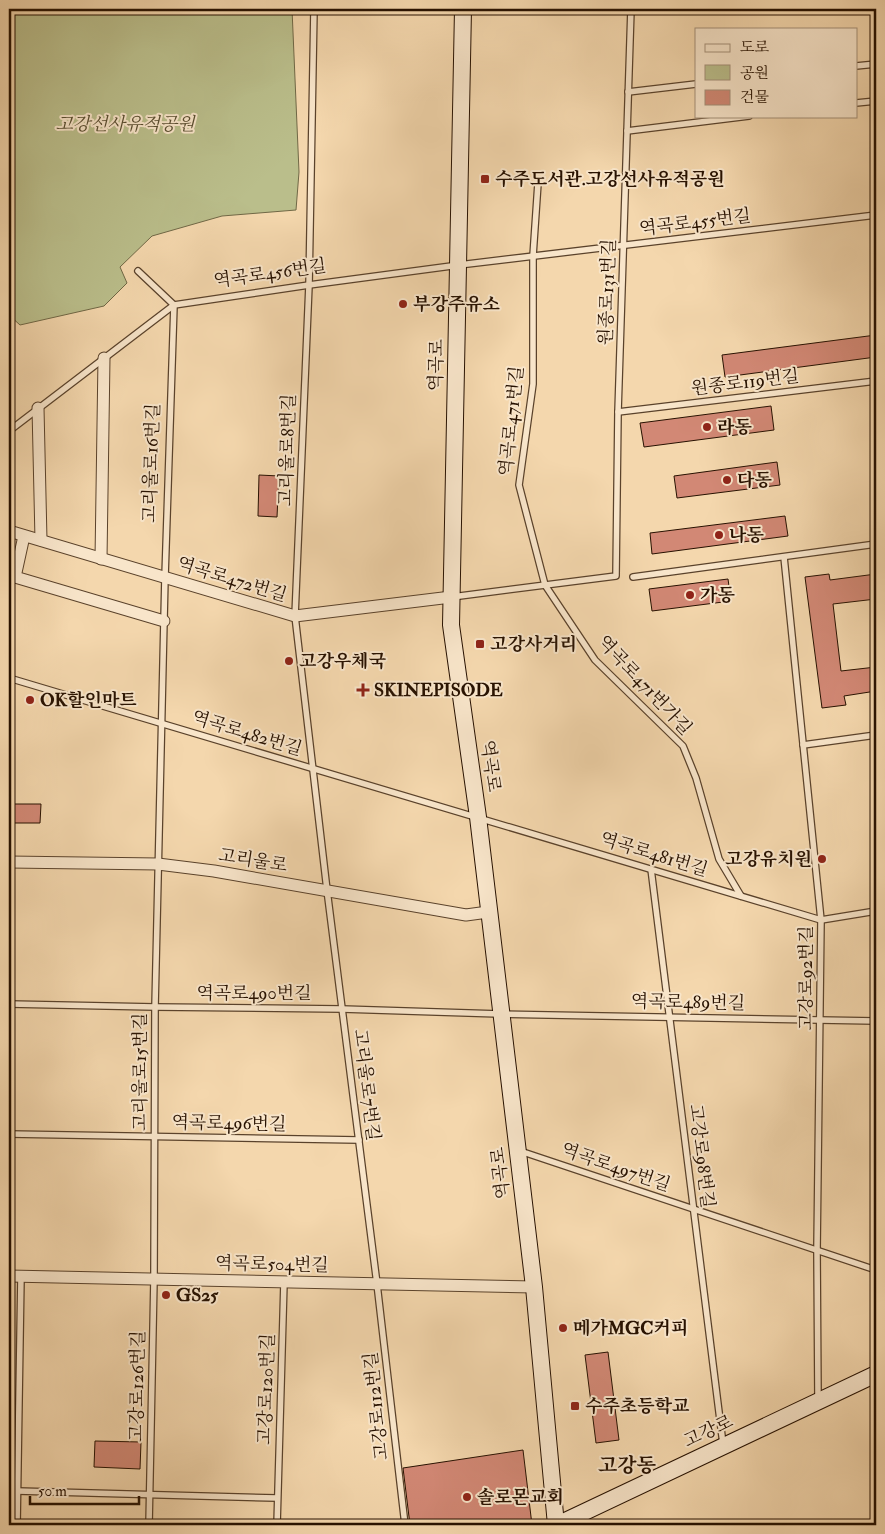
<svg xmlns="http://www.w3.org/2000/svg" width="885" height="1534" font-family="'IM FELL Double Pica','Noto Serif KR',serif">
  <rect width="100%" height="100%" fill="#f4d7ad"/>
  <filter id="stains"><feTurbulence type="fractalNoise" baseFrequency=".004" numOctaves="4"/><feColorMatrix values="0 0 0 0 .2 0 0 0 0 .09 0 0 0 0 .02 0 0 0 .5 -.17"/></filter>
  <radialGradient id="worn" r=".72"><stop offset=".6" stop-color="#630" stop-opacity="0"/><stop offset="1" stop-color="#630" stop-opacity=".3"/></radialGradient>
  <!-- green -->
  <polygon fill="#babe8b" stroke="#706846" points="9,9 292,9 299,172 296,210 222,216 152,236 120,267 127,283 104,306 20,325 9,315"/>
  <!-- building -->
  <g fill="#d28875" stroke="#271100">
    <polygon points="876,335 876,357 725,377 722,355"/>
    <polygon points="771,406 774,430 644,447 640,423"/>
    <polygon points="777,462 780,485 677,498 674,476"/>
    <polygon points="259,475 279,476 277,517 258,516"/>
    <polygon points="785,516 788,536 652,554 650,533"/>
    <polygon points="829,574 830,580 876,574 876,599 833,604 841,671 876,667 876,691 844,696 846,705 822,708 805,577"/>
    <polygon points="728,579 731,601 652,611 649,589"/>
    <polygon points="9,804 41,804 40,823 9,823"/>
    <polygon points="608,1352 619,1440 596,1443 585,1355"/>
    <polygon points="95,1441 141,1442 140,1469 94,1467"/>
    <polygon points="523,1450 532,1525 410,1525 403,1468"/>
  </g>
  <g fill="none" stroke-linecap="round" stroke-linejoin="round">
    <!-- lane casing -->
    <g stroke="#5a422b" stroke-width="8">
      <g id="lane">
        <polyline points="314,9 309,285 295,616 327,890 377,1284 405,1525"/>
        <polyline points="856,66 876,64"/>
        <polyline points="628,92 696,84"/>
        <polyline points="856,103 876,101"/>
        <polyline points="627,131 749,116"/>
        <polyline points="538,183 533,256 533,384 519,485 545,585 595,660 683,746 696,778 719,859 741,896"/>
        <polyline points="138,271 174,305 165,577 155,1007 154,1279 149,1525"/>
        <polyline points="618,412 876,381"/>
        <polyline points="9,431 174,305 309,285 459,265 876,215"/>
        <polyline points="784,557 821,920 817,1250 818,1399"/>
        <polyline points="633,577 876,544"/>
        <polyline points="452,597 616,576 618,412 631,9"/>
        <polyline points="9,678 821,920 876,911"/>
        <polyline points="803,745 876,735"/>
        <polyline points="651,869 723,1444"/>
        <polyline points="9,1004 155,1007 342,1009 500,1014 876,1021"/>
        <polyline points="9,1134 359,1140"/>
        <polyline points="520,1151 876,1270"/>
        <polyline points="17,1491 277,1498"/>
        <polyline points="17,1525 21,1276"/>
        <polyline points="277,1525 284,1282"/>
      </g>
    </g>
    <!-- street casing -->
    <g stroke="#5a422b" stroke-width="13">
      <g id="street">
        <polyline points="38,408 41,540"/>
        <polyline points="9,531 295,616 451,597"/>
        <polyline points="24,536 15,577 164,621"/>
        <polyline points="101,559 104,358"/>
        <polyline points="9,862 158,864 214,871 466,915 488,912"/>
        <polyline points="9,1276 534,1287"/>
      </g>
    </g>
    <!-- secondary casing -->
    <g stroke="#271100" stroke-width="18">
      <g id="secondary">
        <polyline points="463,9 451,625 478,817 534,1287 556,1525"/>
        <polyline points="557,1525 876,1374"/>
      </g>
    </g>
    <!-- lane -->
    <use href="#lane" stroke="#f8e5ca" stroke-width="5.5"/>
    <!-- street -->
    <use href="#street" stroke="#f8e5ca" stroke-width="11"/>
    <!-- secondary -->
    <use href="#secondary" stroke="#f8e5ca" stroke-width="16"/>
  </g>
  <!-- markers -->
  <g fill="#8f2418" stroke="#f8e5ca" stroke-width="2">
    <rect x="480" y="174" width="10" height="10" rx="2.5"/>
    <circle cx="403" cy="304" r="5"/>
    <circle cx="707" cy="427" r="5"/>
    <circle cx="727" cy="480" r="5"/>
    <circle cx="719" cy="535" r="5"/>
    <circle cx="690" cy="595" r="5"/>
    <rect x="475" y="639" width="10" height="10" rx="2.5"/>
    <circle cx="289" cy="661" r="5"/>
    <path d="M360.5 682.5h5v5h5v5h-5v5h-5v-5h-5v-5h5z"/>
    <circle cx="30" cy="700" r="5"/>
    <circle cx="822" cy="859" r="5"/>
    <circle cx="166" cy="1295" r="5"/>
    <circle cx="563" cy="1328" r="5"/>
    <rect x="570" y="1401" width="10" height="10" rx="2.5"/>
    <circle cx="467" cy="1497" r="5"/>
  </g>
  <g text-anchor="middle" stroke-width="4" stroke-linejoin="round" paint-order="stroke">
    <!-- park labels -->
    <g font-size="18" font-style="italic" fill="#5a4e31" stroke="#f8e5ca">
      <text x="125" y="130">고강선사유적공원</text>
    </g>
    <!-- poi labels -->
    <g font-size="18" font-weight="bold" fill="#271100" stroke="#f8e5ca" text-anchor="start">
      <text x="495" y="185">수주도서관.고강선사유적공원</text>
      <text x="413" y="310">부강주유소</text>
      <text x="717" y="433">라동</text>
      <text x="737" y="486">다동</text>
      <text x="729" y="541">나동</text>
      <text x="700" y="601">가동</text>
      <text x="490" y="650">고강사거리</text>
      <text x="299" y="667">고강우체국</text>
      <text x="374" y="696">SKINEPISODE</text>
      <text x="40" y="706">OK할인마트</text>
      <text x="812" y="865" text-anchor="end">고강유치원</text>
      <text x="176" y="1301">GS25</text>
      <text x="573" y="1334">메가MGC커피</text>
      <text x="585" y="1412">수주초등학교</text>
      <text x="477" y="1503">솔로몬교회</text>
    </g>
    <!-- street labels -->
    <g font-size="18" fill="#271100" stroke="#f8e5ca">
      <text transform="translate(695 222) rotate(-7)" y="6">역곡로455번길</text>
      <text transform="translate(270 273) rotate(-8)" y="6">역곡로456번길</text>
      <text transform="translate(607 292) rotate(-88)" y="6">원종로131번길</text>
      <text transform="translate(436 365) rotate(-89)" y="6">역곡로</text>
      <text transform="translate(745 382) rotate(-7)" y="6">원종로119번길</text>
      <text transform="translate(511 421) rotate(-84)" y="6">역곡로471번길</text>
      <text transform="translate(287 450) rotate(-88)" y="6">고리울로8번길</text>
      <text transform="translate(151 463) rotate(-88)" y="6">고리울로16번길</text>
      <text transform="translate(232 579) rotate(17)" y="6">역곡로472번길</text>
      <text transform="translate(645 685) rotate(47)" y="6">역곡로471번가길</text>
      <text transform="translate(247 733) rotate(17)" y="6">역곡로482번길</text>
      <text transform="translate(491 766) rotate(82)" y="6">역곡로</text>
      <text transform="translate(654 854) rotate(17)" y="6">역곡로481번길</text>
      <text transform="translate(253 860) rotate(9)" y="6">고리울로</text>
      <text transform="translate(806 978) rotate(-90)" y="6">고강로92번길</text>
      <text x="254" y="999">역곡로490번길</text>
      <text transform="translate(688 1002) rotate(1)" y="6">역곡로489번길</text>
      <text transform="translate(140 1072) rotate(-90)" y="6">고리울로15번길</text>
      <text transform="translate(367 1085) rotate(83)" y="6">고리울로7번길</text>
      <text transform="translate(229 1123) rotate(1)" y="6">역곡로496번길</text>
      <text transform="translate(702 1156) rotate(83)" y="6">고강로98번길</text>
      <text transform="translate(616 1167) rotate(19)" y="6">역곡로497번길</text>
      <text transform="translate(500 1173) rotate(-97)" y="6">역곡로</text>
      <text transform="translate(272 1264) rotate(1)" y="6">역곡로504번길</text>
      <text transform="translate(137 1386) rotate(-89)" y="6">고강로126번길</text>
      <text transform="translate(266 1389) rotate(-88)" y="6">고강로120번길</text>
      <text transform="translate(376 1406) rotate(-96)" y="6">고강로112번길</text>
      <text transform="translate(708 1431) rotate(-25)" y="6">고강로</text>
    </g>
    <!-- quarter labels -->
    <g font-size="20" font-weight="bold" fill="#271100" stroke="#f8e5ca">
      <text x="627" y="1472">고강동</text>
    </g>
  </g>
  <!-- margin -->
  <rect width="885" height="1534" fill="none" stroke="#f4d7ad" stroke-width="30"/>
  <rect x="10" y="10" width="865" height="1514" fill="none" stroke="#271100" stroke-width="2.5"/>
  <rect x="15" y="15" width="855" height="1504" fill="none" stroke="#271100"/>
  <!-- legend -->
  <rect x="695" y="28" width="162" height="90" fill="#f8e5ca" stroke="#a49079"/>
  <rect x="705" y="44" width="25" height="8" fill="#f8e5ca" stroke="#a49079"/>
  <text x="740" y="52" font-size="15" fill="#271100">도로</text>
  <rect x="705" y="65" width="25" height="15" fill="#babe8b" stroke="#a49079"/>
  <text x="740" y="78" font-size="15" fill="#271100">공원</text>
  <rect x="705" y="90" width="25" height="15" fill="#d28875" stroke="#a49079"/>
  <text x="740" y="102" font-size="15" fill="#271100">건물</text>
  <!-- scale -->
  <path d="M30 1496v8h109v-8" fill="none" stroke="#271100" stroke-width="2.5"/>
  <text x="38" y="1496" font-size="15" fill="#271100" stroke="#f8e5ca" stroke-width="4" paint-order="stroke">50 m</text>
  <rect width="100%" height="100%" filter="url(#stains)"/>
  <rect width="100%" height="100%" fill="url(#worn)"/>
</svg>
